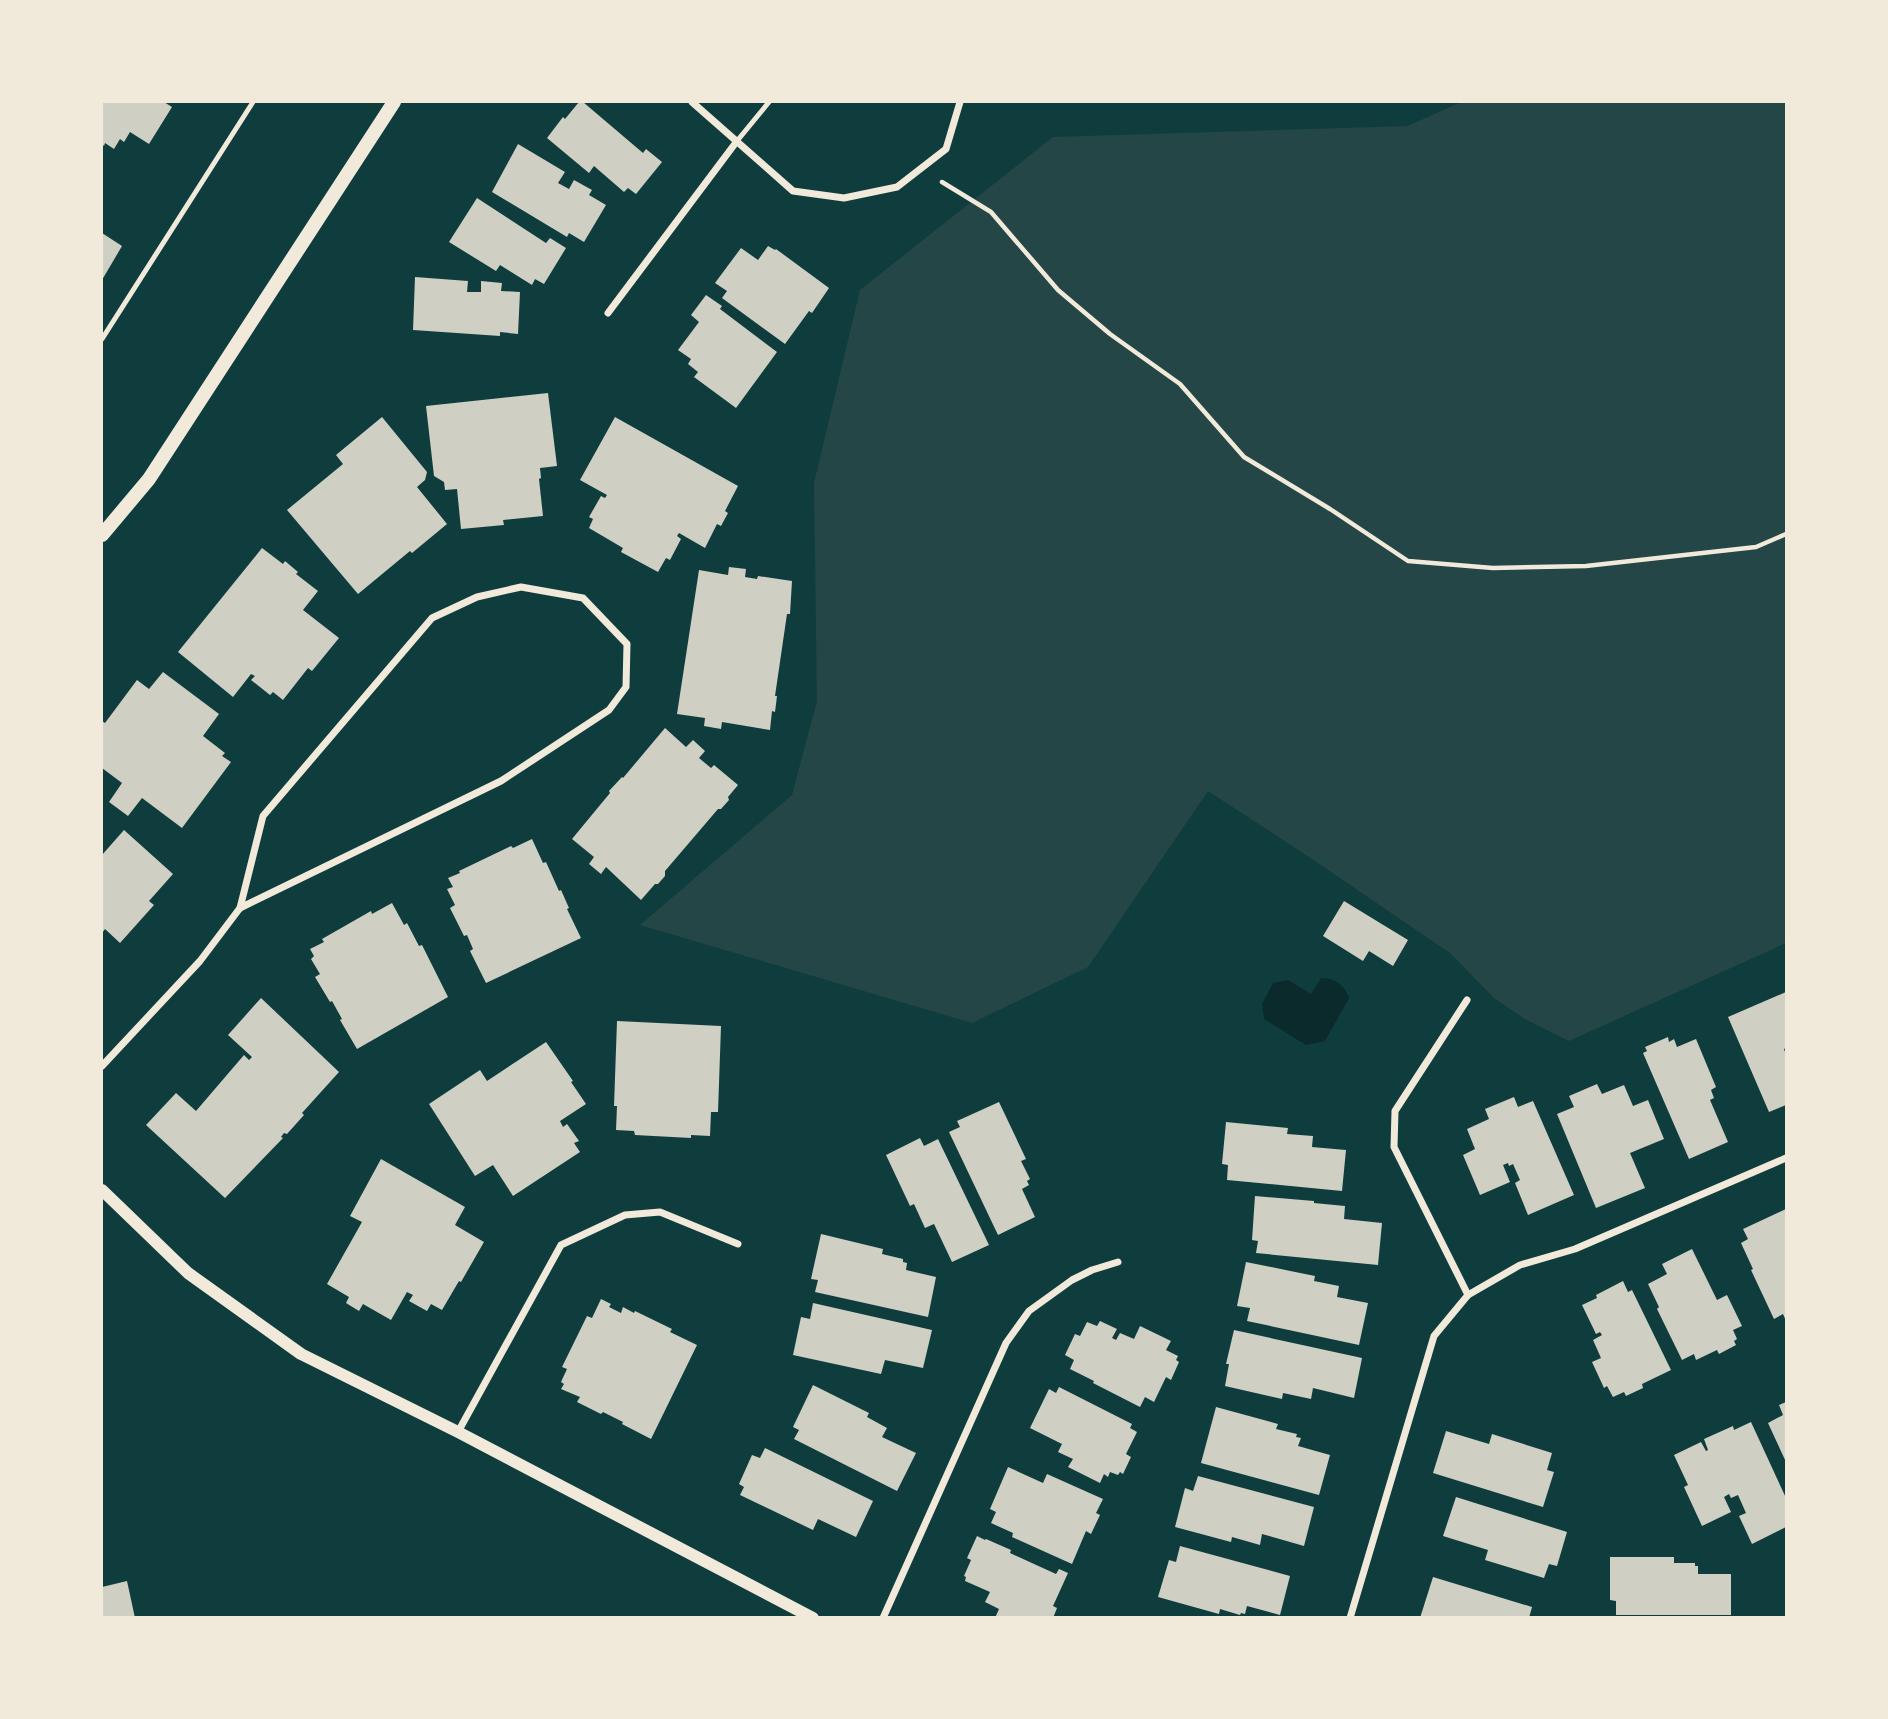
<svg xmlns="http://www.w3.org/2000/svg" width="1888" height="1719" font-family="'Titillium Web',sans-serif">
  <rect width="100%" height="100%" fill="#0f3d3e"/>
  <!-- green -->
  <polygon fill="#244646" points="1461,102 1786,102 1786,943 1569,1041 1525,1019 1494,998 1450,953 1312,859 1208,791 1088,967 972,1023 640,925 792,795 817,701 814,483 860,290 1053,137 1408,126"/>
  <!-- water -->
  <path fill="#0a2a2b" d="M 1321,978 C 1335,978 1344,984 1349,998 L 1325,1041 L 1306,1045 L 1264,1019 L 1262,1004 L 1273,983 L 1288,980 L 1311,994 Z"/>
  <!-- building -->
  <g fill="#cfcfc3">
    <polygon points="102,102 164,102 172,107 149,144 130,132 124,142 120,139 114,149 105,143 104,146 102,144"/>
    <polygon points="579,102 583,102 643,153 646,149 662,162 636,194 628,188 624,192 594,166 589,173 547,138 563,117 565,119"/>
    <polygon points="518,144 565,172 558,183 569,189 574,180 592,190 589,195 606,205 584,242 569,233 567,237 492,192"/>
    <polygon points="477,198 546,243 550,238 566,248 544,284 535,279 532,285 500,265 496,271 449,242"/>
    <polygon points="102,233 122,246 102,280"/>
    <polygon points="768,246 775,250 776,249 829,288 812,313 809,311 785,344 722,298 727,291 715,283 741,248 758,260"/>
    <polygon points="415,277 468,281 467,292 481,292 481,281 502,283 501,291 520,292 518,334 500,332 500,336 413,330"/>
    <polygon points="706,295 722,306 720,309 777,352 736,408 694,377 698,372 688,364 691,359 678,350 699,322 691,315"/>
    <polygon points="548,393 557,466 540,468 541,478 539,479 543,516 503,520 504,525 461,529 457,489 445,490 444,482 434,476 426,406"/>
    <polygon points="382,417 427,472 425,480 417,487 447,524 412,553 410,551 358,594 287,510 343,464 336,455"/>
    <polygon points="615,417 738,486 725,511 728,513 721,526 717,524 705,548 679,533 677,536 681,539 670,560 666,558 658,572 621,552 623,548 589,528 593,519 589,517 601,496 605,498 607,495 580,480"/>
    <polygon points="262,548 283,564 285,561 298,572 296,574 318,591 303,610 339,638 312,671 308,668 283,700 273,692 270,695 251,680 255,676 251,674 233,697 178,652"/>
    <polygon points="729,567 746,569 745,577 757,579 758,576 792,581 790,614 787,614 775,696 777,696 775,712 772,711 770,730 722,722 721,729 704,726 705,718 677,714 699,570 728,575"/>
    <polygon points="163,672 219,714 203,736 225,753 222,756 231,762 182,828 142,798 128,816 109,802 122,783 102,768 102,721 105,723 137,680 149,689"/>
    <polygon points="665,728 686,747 693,740 705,751 699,758 711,768 714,765 738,785 728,797 729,800 721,809 718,809 665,871 665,876 658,884 655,884 641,900 606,867 601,874 589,864 594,857 572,839 610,793 609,791 622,777 623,778"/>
    <polygon points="124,830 173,874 149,901 154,905 120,943 105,929 102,933 102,855"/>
    <polygon points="532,839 543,863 546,862 559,891 561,890 569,908 567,909 581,938 486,983 470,951 473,949 467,935 464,936 450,908 455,905 447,889 453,887 448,878 460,873 459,871 511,846 513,848"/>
    <polygon points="1344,901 1408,940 1393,966 1369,951 1363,961 1323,936"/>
    <polygon points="392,903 404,925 407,923 419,946 422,945 448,997 357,1049 340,1020 342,1019 332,1001 330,1002 315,977 320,974 311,959 314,956 310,949 324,942 322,939 371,911 372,914"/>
    <polygon points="1786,992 1786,1048 1784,1049 1786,1055 1786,1105 1769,1112 1728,1017"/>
    <polygon points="261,998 339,1072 302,1113 304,1115 287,1134 284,1133 281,1137 283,1138 225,1198 146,1125 176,1093 196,1111 244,1055 249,1060 252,1057 228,1035"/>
    <polygon points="617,1021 721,1026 718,1112 711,1112 710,1136 691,1135 691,1138 635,1135 634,1131 616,1130 617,1106 614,1106"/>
    <polygon points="1668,1037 1669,1042 1674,1039 1677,1047 1696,1039 1716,1087 1711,1090 1714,1098 1710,1100 1728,1142 1689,1159 1643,1053 1647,1051 1645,1047"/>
    <polygon points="546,1042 573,1081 571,1082 586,1104 560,1121 563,1127 567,1124 579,1141 574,1143 580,1152 513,1196 493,1165 475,1176 429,1104 480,1070 487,1081"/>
    <polygon points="1597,1084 1602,1094 1624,1085 1633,1106 1648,1100 1664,1139 1630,1153 1645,1188 1596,1208 1557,1114 1574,1107 1569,1096"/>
    <polygon points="1514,1097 1518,1107 1533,1101 1574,1195 1528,1215 1515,1183 1520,1180 1513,1164 1509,1166 1508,1163 1503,1165 1510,1182 1480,1195 1463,1155 1475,1149 1467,1129 1489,1119 1485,1109"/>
    <polygon points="999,1102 1026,1159 1021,1161 1030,1179 1027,1181 1029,1185 1022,1189 1035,1217 998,1235 949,1132 960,1127 957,1121"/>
    <polygon points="1226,1122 1288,1128 1287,1134 1313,1136 1312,1147 1346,1150 1342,1191 1227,1180 1228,1165 1222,1164"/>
    <polygon points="920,1138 924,1146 938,1139 989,1245 952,1262 934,1224 925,1228 914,1204 910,1206 886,1155"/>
    <polygon points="381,1159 465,1207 455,1225 484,1242 461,1282 459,1281 442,1310 431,1304 427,1311 409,1301 413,1295 407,1292 391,1320 363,1304 359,1311 346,1303 349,1297 327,1284 362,1222 350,1216"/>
    <polygon points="1255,1196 1314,1201 1314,1203 1345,1206 1344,1219 1382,1223 1378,1265 1256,1253 1258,1241 1252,1240"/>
    <polygon points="1786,1209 1786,1321 1783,1314 1774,1319 1751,1270 1753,1269 1741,1243 1748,1239 1743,1229"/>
    <polygon points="821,1234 883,1249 882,1254 903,1259 903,1262 907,1263 906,1270 936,1277 928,1317 815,1292 818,1280 811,1279"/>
    <polygon points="1692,1249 1717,1300 1727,1295 1742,1326 1733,1330 1737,1339 1734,1341 1736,1345 1719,1354 1717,1350 1696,1360 1694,1354 1682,1360 1657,1309 1659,1307 1648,1284 1667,1274 1662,1264"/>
    <polygon points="1246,1262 1315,1276 1314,1281 1339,1286 1337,1297 1368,1303 1359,1345 1247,1321 1250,1308 1237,1306"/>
    <polygon points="1623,1281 1628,1292 1632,1290 1671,1370 1642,1384 1643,1388 1626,1396 1624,1392 1613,1397 1607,1386 1604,1388 1592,1362 1601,1358 1593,1340 1602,1335 1600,1332 1596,1334 1582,1305 1597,1298 1596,1295"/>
    <polygon points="601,1299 611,1304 609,1307 621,1313 623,1307 634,1313 635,1311 672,1329 670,1332 697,1345 651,1439 622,1424 623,1422 603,1412 601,1414 577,1402 580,1397 561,1389 564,1384 561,1382 567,1369 562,1367 587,1316 592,1318"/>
    <polygon points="813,1303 932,1330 923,1368 885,1360 881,1374 793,1355 801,1317 810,1319"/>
    <polygon points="1100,1321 1117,1329 1112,1338 1116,1340 1120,1333 1134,1339 1140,1326 1171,1341 1166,1350 1178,1356 1176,1360 1179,1362 1171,1380 1166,1377 1154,1402 1145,1397 1140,1407 1093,1383 1094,1381 1070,1369 1074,1360 1065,1355 1075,1334 1080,1336 1087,1322 1097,1326"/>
    <polygon points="1234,1330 1362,1358 1354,1398 1313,1388 1311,1399 1283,1393 1282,1399 1225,1386 1229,1364 1226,1364"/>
    <polygon points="813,1385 869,1413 867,1417 887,1428 882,1437 916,1453 897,1491 794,1439 799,1430 793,1427"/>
    <polygon points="1059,1387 1132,1424 1130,1428 1137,1432 1126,1454 1131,1457 1123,1474 1120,1472 1118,1475 1110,1472 1108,1477 1104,1474 1100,1483 1068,1467 1073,1459 1058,1452 1062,1444 1030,1428 1049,1389 1056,1393"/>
    <polygon points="1786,1402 1786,1462 1768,1423 1783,1415 1779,1405"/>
    <polygon points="1216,1407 1278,1424 1276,1429 1297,1434 1296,1437 1301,1438 1298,1446 1330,1455 1319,1495 1201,1463"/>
    <polygon points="1751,1422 1786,1498 1786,1527 1752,1544 1739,1516 1746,1513 1738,1495 1731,1498 1729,1494 1724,1497 1731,1512 1702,1526 1684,1487 1688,1485 1674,1455 1701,1442 1706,1451 1708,1450 1704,1439 1733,1426 1734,1430"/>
    <polygon points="1446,1431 1489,1444 1492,1434 1552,1453 1547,1470 1554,1472 1543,1507 1433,1473"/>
    <polygon points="765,1448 873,1501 856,1537 818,1519 813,1530 740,1495 744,1487 739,1484 752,1455 760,1458"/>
    <polygon points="1008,1467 1043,1483 1047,1474 1103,1499 1096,1513 1100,1515 1091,1534 1086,1531 1072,1564 1012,1537 1013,1533 991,1523 996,1512 990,1509"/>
    <polygon points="1198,1476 1314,1507 1304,1546 1262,1534 1260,1545 1232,1537 1231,1542 1175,1527 1185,1488 1193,1491"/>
    <polygon points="1456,1497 1567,1532 1557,1566 1549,1564 1544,1578 1485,1560 1488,1550 1443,1536"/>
    <polygon points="977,1536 985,1540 986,1539 1011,1550 1010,1553 1056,1574 1059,1569 1068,1573 1053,1606 1057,1608 1053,1618 995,1618 999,1609 985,1602 990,1592 965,1581 966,1577 964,1576 971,1560 967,1558"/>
    <polygon points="1180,1546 1290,1576 1280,1615 1247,1606 1245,1614 1241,1613 1240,1615 1220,1609 1219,1614 1158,1597 1169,1560 1176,1562"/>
    <polygon points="1610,1557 1674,1557 1674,1563 1695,1563 1695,1566 1698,1566 1698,1574 1731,1574 1731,1615 1616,1615 1616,1601 1610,1600"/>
    <polygon points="1433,1577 1532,1607 1529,1618 1420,1618"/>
    <polygon points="127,1581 135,1618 102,1618 102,1587"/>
  </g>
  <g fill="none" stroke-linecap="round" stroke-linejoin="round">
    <!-- path -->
    <polyline stroke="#f1e9da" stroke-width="4.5" points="942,182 991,212 1058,290 1110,334 1180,384 1244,457 1330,509 1408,561 1493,568 1586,566 1756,547 1786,534"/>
    <!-- service -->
    <g stroke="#f1e9da" stroke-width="5">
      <polyline points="737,141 769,102"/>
      <polyline points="102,339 253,102"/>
    </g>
    <!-- minor -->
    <g stroke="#f1e9da" stroke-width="7">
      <polyline points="692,102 793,191 844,198 897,187 946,149 960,102"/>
      <polyline points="608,313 737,141"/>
      <polygon points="521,587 583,598 627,644 626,687 609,710 501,781 240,908 263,816 432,618 477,597"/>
      <polyline points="1467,1000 1395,1111 1394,1147 1468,1295"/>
      <polyline points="102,1066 200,961 240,908"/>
      <polyline points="458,1432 561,1245 625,1215 660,1212 738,1244"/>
      <polyline points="883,1618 1006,1343 1029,1311 1072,1280 1092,1270 1118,1262"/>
      <polyline points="1350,1618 1434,1336 1468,1295 1520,1265 1575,1249 1786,1158"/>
    </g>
    <!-- tertiary -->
    <polyline stroke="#f1e9da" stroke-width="12" points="102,1190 188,1273 301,1354 458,1432 813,1618"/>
    <!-- secondary -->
    <polyline stroke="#f1e9da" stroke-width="14" points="102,535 149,479 394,102"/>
  </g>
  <!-- border -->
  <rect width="1888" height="1719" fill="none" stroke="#f1e9da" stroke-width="206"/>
</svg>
